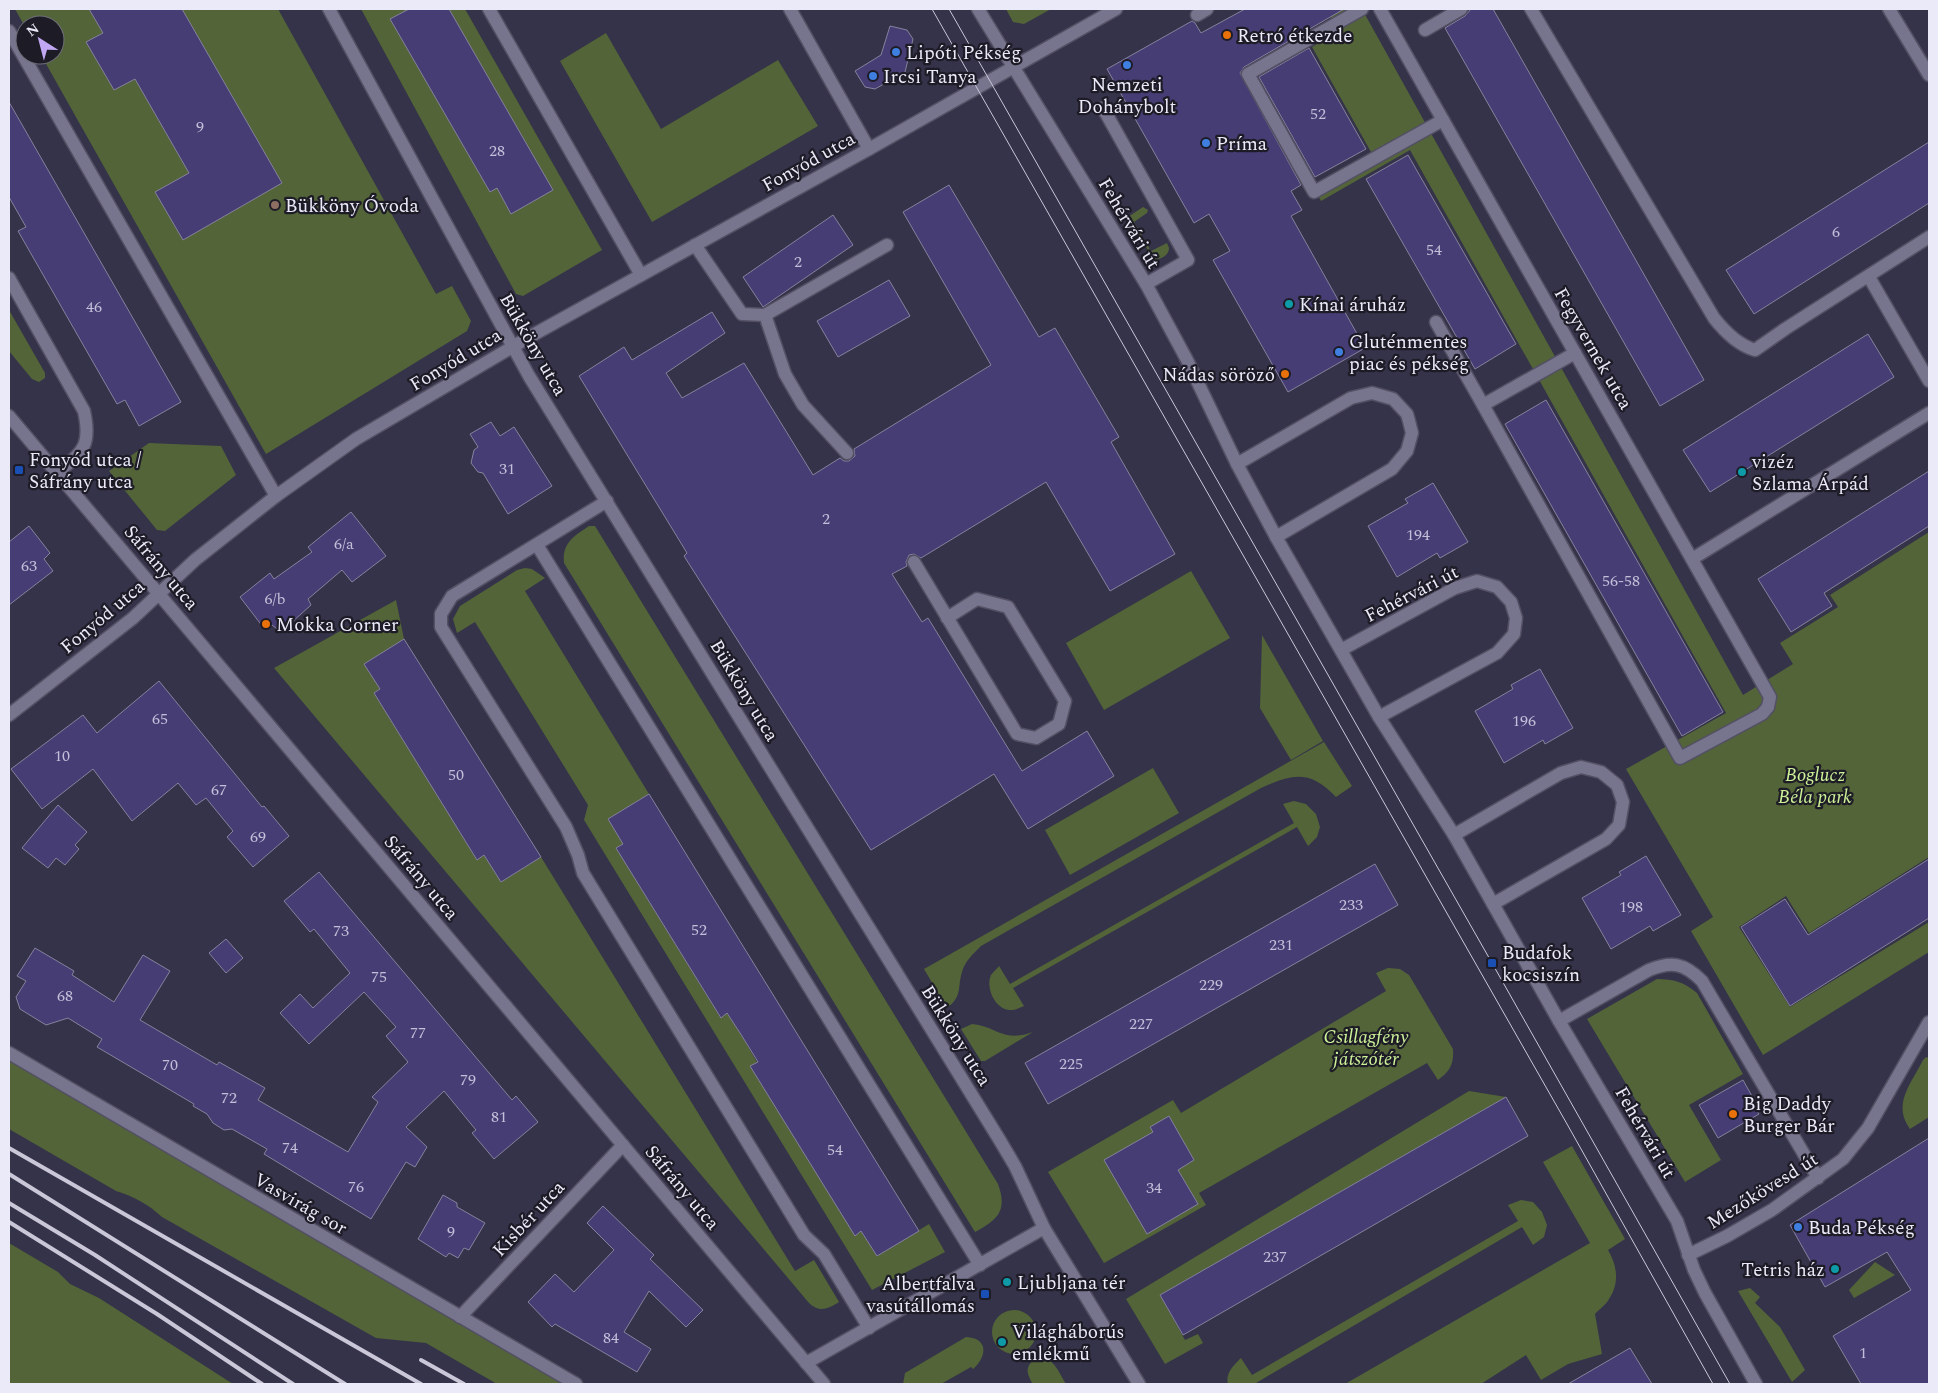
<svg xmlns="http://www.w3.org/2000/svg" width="1938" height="1393" font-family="Spectral,serif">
  <rect width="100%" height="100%" fill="#353349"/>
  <!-- green -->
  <g fill="#526438">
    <polygon points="15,9 278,9 436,294 452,286 471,321 467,331 266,454 41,55 55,55 55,25 25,25 25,27"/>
    <polygon points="361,9 465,9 602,250 523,296 516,294"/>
    <polygon points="1006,9 1051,9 1024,24 1013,22"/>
    <polygon points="1326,9 1362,9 1743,695 1793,664 1780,643 1838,607 1830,595 1929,532 1929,857 1809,933 1786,896 1739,927 1790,1007 1929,922 1929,952 1763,1055 1691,931 1713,917 1626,769 1726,713 1410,150 1321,201 1312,185 1371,152 1312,47 1339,32"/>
    <polygon points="606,33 661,129 778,60 818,126 652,222 560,61"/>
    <path d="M 1143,207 L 1148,210 L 1147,213 L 1134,222 L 1151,251 L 1167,243 L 1169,248 C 1169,255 1162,259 1154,260 L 1128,217 Z"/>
    <polygon points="9,310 45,373 45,378 39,382 32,379 9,351"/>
    <polygon points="149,443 221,446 236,475 165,531 157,530 109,471"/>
    <path d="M 589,526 L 595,526 L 998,1184 C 1008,1211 997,1220 975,1232 L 564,563 C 562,543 574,536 589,526 Z"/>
    <polygon points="525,568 532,569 545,578 525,591 649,794 608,819 623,844 616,848 720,1017 727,1013 742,1036 855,1235 861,1231 877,1256 929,1224 945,1252 872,1290 584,820 588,805 475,622 457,633 453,619 460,606 517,570"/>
    <polygon points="1191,571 1230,638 1104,710 1066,643"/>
    <path d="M 396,600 L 404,639 L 365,664 L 380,689 L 374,693 L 477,860 L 484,855 L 501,882 L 541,857 L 795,1271 L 814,1260 L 839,1302 C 828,1309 819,1313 809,1303 L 274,668 Z"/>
    <polygon points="1262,635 1323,741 1291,760 1260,708"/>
    <path d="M 1324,742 L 1352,786 L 1336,797 C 1310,769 1292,774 1261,788 L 981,946 C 973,954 965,961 962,972 C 957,988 963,996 947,1008 L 924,969 Z"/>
    <polygon points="1153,768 1179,813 1070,875 1045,830"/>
    <path d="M 1294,801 L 1306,804 L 1316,814 L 1320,827 L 1317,837 L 1308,846 L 1297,827 L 1013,988 L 1024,1006 C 1021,1007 1016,1010 1013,1010 C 996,1012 985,988 991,975 C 993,972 997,969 999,966 L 1010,984 L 1294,823 L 1283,804 Z"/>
    <path d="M 1388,968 L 1400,969 L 1409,975 L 1453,1049 C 1454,1064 1450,1071 1438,1080 L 1427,1063 L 1199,1193 L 1206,1205 L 1104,1263 L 1048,1172 L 1173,1100 L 1181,1113 L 1386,991 L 1376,973 Z"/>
    <path d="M 1657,979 C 1674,979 1684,982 1697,993 L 1743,1074 L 1689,1105 L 1721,1160 L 1685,1182 L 1587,1019 Z"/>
    <path d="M 972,1024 C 997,1026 1002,1043 1033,1032 L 985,1061 L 981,1061 L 961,1029 Z"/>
    <path d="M 9,1053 L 460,1317 L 564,1384 L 497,1384 L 426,1343 L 376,1338 L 162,1217 C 148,1204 135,1197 116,1191 L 9,1129 Z"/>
    <path d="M 1926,1057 L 1929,1058 L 1929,1117 L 1910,1129 C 1892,1104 1911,1084 1923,1060 Z"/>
    <polygon points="1469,1091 1506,1097 1160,1295 1185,1340 1198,1334 1203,1343 1165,1364 1126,1299"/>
    <path d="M 1572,1146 L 1625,1239 L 1608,1250 C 1617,1265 1620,1283 1609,1299 C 1606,1305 1599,1309 1595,1314 L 1602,1354 L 1568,1364 L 1541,1380 L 1526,1355 L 1481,1384 L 1345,1384 L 1590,1243 L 1543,1162 Z"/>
    <path d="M 1521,1200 L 1533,1202 L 1542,1212 L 1547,1225 L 1544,1237 L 1533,1245 L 1522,1227 L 1256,1383 L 1256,1384 L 1228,1384 C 1225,1373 1234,1365 1241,1358 L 1252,1375 L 1518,1221 L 1508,1205 Z"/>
    <polygon points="9,1243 58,1272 70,1284 99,1298 233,1384 9,1384"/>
    <polygon points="1875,1262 1895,1275 1854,1298 1849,1290"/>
    <polygon points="1750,1288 1760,1297 1755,1303 1780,1327 1805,1370 1792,1382 1738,1291"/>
    <circle cx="1014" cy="1332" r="22"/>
    <path d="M 966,1337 C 989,1338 987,1357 973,1369 L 971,1367 L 941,1384 L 903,1384 L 905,1373 Z"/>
    <path d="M 1040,1357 C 1055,1359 1059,1373 1066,1384 L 1033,1384 C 1025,1371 1025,1364 1040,1357 Z"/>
  </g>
  <!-- building -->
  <g fill="#463d75" stroke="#85829d">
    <polygon points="89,9 182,9 282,183 183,240 155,192 189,173 135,79 114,90 86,42 103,33"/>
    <polygon points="409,9 449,9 553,190 511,214 497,188 490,192 390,19"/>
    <polygon points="1245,9 1344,9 1244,67 1240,73 1301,185 1291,191 1302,210 1291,216 1365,348 1288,392 1213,260 1230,251 1209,214 1194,223 1107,69 1192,21 1195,23 1201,33"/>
    <polygon points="1471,9 1493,9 1704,380 1660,406 1445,28 1465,16"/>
    <polygon points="890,26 907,30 913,39 905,72 875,89 865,87 855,71 881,55"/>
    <polygon points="1309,48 1366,149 1315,177 1259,77"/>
    <polygon points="9,102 181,402 139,426 125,400 117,404 18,231 26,227 9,197"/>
    <polygon points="1929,142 1929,203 1754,314 1726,270"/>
    <polygon points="1408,155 1516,344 1475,369 1366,179"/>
    <polygon points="949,185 1039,337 1055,328 1119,437 1111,442 1175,554 1110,591 1046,482 921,558 914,554 909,555 906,562 907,566 892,574 922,622 928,618 1022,771 1087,731 1114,776 1028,829 994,774 871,850 684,556 687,553 579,376 624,347 632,360 712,312 725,333 666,373 682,398 744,363 813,475 840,458 844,461 849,461 855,456 854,449 991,365 903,212"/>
    <polygon points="833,215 853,245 763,307 743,277"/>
    <polygon points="889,280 910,316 838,357 817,321"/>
    <polygon points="1868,334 1894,377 1710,492 1683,450"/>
    <polygon points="1546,400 1723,712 1682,736 1505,424"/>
    <polygon points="491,422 500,436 514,427 552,486 508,514 483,473 478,472 471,463 474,450 478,447 470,434"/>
    <polygon points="1929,471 1929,526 1824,593 1832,606 1791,632 1758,579"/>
    <polygon points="1433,483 1468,542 1440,558 1437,553 1397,577 1368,526 1408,503 1405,499"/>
    <polygon points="351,512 386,556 352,582 342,570 308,599 311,605 281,632 272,625 263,627 240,597 270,573 274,579 312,552 308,547"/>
    <polygon points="29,526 50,553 44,559 53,571 9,605 9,542"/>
    <polygon points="404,639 541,857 501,882 484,855 477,860 374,693 380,689 364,664"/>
    <polygon points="1540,669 1573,728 1545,744 1543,740 1504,763 1475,711 1513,689 1511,685"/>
    <polygon points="159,681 262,807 264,806 289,836 253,867 227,837 233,831 206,798 196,805 178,783 132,821 93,769 42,809 11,769 83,715 97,733"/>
    <polygon points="649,794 919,1231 877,1256 861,1231 855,1236 750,1066 758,1062 742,1036 727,1013 721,1018 616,848 623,844 608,819"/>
    <polygon points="58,805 87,832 75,845 79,849 65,865 56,858 48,868 22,848"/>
    <polygon points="1646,856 1681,915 1653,931 1650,926 1611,949 1582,898 1621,875 1619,872"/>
    <polygon points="1929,859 1929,918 1790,1006 1741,927 1785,899 1808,935"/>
    <polygon points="1375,864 1398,905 1048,1104 1025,1063"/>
    <polygon points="319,872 512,1100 516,1096 538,1122 494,1159 472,1133 476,1130 444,1091 406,1127 427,1147 415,1167 406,1162 371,1219 264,1154 267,1149 232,1129 224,1130 213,1123 207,1114 193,1106 194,1104 97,1047 102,1039 68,1018 46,1025 20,1009 16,997 26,981 17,976 35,948 74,971 72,975 114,1002 143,955 170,971 140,1020 217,1065 219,1062 265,1088 258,1100 348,1152 378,1102 372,1097 408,1062 386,1036 396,1027 364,992 309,1044 280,1013 300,994 313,1008 350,973 314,929 310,932 284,901"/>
    <polygon points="226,939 243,958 226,973 209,953"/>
    <polygon points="1743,1080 1758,1107 1756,1109 1759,1114 1718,1138 1699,1105"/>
    <polygon points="1506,1097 1528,1136 1183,1335 1160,1295"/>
    <polygon points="1169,1116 1194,1160 1178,1170 1198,1204 1147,1234 1104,1160 1153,1132 1150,1127"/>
    <polygon points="1929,1138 1929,1384 1861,1384 1833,1336 1911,1290 1887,1252 1825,1287 1790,1225"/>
    <polygon points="443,1195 457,1203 457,1207 485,1223 469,1250 464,1248 458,1258 449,1253 446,1257 418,1239"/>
    <polygon points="603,1206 654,1255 650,1259 703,1310 686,1327 649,1291 624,1332 651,1349 637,1372 555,1324 552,1327 528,1302 555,1274 574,1292 614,1250 587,1223"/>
    <polygon points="1630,1348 1652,1384 1568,1384"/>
  </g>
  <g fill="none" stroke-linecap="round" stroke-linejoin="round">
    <!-- service casing -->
    <g stroke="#535064" stroke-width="15">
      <g id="service">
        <polyline points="489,9 641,275"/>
        <polyline points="790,9 869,149"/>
        <polyline points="1362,9 1248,74 1314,192 1443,120"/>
        <path d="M 1531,9 L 1714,318 C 1725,332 1738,345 1755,350 L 1785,329 L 1929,237"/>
        <polyline points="1889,9 1929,75"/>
        <polyline points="1197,15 1207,9"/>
        <polyline points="1425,30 1461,9"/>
        <polyline points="9,31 276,496"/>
        <polyline points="1103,108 1188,260 1146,284"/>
        <polyline points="695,245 742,314 765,315 785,374 803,405 847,453"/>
        <polyline points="1869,277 1929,381"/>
        <path d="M 9,278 L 84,411 C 92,447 82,452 57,473"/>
        <polyline points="765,315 887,245"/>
        <polyline points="1436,322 1483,405"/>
        <polyline points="1575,353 1483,405 1680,758 1762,714 1768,707"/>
        <polyline points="1237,464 1351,398 1372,393 1393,399 1407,414 1409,421 1412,433 1407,451 1392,469 1276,537"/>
        <polyline points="607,501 452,596 441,614 441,627 566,827 578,855 583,873 804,1235 824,1254 869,1328"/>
        <polyline points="537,545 980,1265"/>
        <polyline points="914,562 1017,734 1036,738 1059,724 1065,701 1008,607 977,599 947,618"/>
        <polyline points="1341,650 1455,588 1477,581 1497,587 1511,602 1516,618 1514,634 1497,653 1379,717"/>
        <polyline points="1454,835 1561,773 1581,767 1601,772 1617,785 1623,802 1619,825 1606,839 1493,904"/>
        <path d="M 1559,1021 L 1649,970 C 1672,961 1684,963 1702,981 L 1818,1178"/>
      </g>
    </g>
    <!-- minor casing -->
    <g stroke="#535064" stroke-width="15">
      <g id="minor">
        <polyline points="329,9 529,376 999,1139 1015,1166 1044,1228 1139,1384"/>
        <polyline points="1380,9 1770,697 1768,707"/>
        <polyline points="9,416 824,1384"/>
        <polyline points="1692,559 1929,413"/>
        <polyline points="9,715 133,618 195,560 276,496 356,439 531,336 869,149 1116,9"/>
        <polyline points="9,1053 576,1384"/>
        <polyline points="1688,1255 1727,1236 1772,1210 1843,1159 1868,1128 1929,1022"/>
        <polyline points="460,1317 623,1145"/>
        <polyline points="806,1363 1044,1228"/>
      </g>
    </g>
    <!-- tertiary casing -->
    <g stroke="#535064" stroke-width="15">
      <polyline id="tertiary" points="978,9 1146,284 1187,360 1237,464 1276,537 1379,717 1454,835 1559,1021 1677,1221 1694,1270 1705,1293 1756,1384"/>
    </g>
    <!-- service -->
    <use href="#service" stroke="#77748e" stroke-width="12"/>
    <!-- minor -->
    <use href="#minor" stroke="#77748e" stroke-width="12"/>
    <!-- tertiary -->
    <use href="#tertiary" stroke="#77748e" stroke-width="12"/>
    <!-- tram -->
    <g stroke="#c9c7d8" stroke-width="1">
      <polyline points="932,9 1567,1124 1713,1384"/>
      <polyline points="949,9 1492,963 1730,1384"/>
    </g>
    <!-- rail -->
    <g stroke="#c9c7d8" stroke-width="4">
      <polyline points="9,1148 421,1384"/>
      <polyline points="9,1174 345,1384"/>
      <polyline points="9,1203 95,1255 293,1384"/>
      <polyline points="9,1222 157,1314 262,1384"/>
      <polyline points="421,1360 464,1384"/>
    </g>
  </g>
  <!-- markers -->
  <g fill="#e8710a" stroke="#1d1c26" stroke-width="2">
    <circle cx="1227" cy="35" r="5"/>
    <circle cx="1285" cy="374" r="5"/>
    <circle cx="266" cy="624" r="5"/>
    <circle cx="1733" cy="1114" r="5"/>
  </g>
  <g fill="#3f7fe0" stroke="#1d1c26" stroke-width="2">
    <circle cx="896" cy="52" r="5"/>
    <circle cx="1127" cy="65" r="5"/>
    <circle cx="873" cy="76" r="5"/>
    <circle cx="1206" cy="143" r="5"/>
    <circle cx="1339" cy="352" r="5"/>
    <circle cx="1798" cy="1227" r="5"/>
  </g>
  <circle fill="#8d6e63" stroke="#1d1c26" stroke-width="2" cx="275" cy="205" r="5"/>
  <g fill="#0f9aa8" stroke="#1d1c26" stroke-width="2">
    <circle cx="1289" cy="304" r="5"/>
    <circle cx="1742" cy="472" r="5"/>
    <circle cx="1835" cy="1269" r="5"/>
    <circle cx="1007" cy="1282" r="5"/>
    <circle cx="1002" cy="1342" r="5"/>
  </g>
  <g fill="#1a4fb4" stroke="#1d1c26" stroke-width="2">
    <rect x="14" y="465" width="10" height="10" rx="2.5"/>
    <rect x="1487" y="958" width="10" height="10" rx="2.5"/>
    <rect x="980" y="1289" width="10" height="10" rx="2.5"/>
  </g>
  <g text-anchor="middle" stroke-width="4.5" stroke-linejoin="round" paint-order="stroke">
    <!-- number labels -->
    <g font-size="16" fill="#c2bfd8">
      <text x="1318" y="119">52</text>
      <text x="200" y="132">9</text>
      <text x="497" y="156">28</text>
      <text x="1836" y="237">6</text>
      <text x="1434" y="255">54</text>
      <text x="798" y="267">2</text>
      <text x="94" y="312">46</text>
      <text x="507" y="474">31</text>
      <text x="826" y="524">2</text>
      <text x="1418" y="540">194</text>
      <text x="344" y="549">6/a</text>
      <text x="29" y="571">63</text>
      <text x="1621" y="586">56-58</text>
      <text x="275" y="604">6/b</text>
      <text x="160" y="724">65</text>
      <text x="1524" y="726">196</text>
      <text x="62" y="761">10</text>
      <text x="456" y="780">50</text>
      <text x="219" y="795">67</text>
      <text x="258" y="842">69</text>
      <text x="1351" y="910">233</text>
      <text x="1631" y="912">198</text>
      <text x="699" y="935">52</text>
      <text x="341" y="936">73</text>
      <text x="1281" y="950">231</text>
      <text x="379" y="982">75</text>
      <text x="1211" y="990">229</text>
      <text x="65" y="1001">68</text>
      <text x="1141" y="1029">227</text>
      <text x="418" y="1038">77</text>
      <text x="1071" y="1069">225</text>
      <text x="170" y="1070">70</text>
      <text x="468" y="1085">79</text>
      <text x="229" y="1103">72</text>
      <text x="499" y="1122">81</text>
      <text x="290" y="1153">74</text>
      <text x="835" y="1155">54</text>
      <text x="356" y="1192">76</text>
      <text x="1154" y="1193">34</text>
      <text x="451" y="1237">9</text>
      <text x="1275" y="1262">237</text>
      <text x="611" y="1343">84</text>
      <text x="1863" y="1358">1</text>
    </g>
    <!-- poi labels -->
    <g font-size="19" fill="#ebeaf9" stroke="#1d1c26" text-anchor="start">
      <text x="1237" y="42">Retró étkezde</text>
      <text x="906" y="59">Lipóti Pékség</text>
      <text x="883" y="83">Ircsi Tanya</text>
      <text x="1127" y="91" text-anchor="middle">Nemzeti<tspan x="1127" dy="22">Dohánybolt</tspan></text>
      <text x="1216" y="150">Príma</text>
      <text x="285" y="212">Bükköny Óvoda</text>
      <text x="1299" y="311">Kínai áruház</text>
      <text x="1349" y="348">Gluténmentes<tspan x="1349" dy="22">piac és pékség</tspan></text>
      <text x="1275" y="381" text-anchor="end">Nádas söröző</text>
      <text x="29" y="466">Fonyód utca /<tspan x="29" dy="22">Sáfrány utca</tspan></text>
      <text x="1752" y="468">vizéz<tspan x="1752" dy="22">Szlama Árpád</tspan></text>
      <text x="276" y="631">Mokka Corner</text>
      <text x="1502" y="959">Budafok<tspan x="1502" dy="22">kocsiszín</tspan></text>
      <text x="1743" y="1110">Big Daddy<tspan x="1743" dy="22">Burger Bár</tspan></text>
      <text x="1808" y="1234">Buda Pékség</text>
      <text x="1825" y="1276" text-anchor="end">Tetris ház</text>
      <text x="1017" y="1289">Ljubljana tér</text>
      <text x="975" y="1290" text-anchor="end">Albertfalva<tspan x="975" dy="22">vasútállomás</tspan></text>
      <text x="1012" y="1338">Világháborús<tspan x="1012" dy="22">emlékmű</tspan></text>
    </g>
    <!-- street labels -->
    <g font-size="19" fill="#ebeaf9" stroke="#1d1c26">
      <text transform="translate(808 161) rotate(-29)" y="7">Fonyód utca</text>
      <text transform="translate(1130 223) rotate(59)" y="7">Fehérvári út</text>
      <text transform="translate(534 344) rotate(60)" y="7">Bükköny utca</text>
      <text transform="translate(1594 348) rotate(60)" y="7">Fegyvernek utca</text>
      <text transform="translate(455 359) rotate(-31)" y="7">Fonyód utca</text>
      <text transform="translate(162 567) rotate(50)" y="7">Sáfrány utca</text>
      <text transform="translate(1411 593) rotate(-27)" y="7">Fehérvári út</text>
      <text transform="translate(102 616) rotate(-40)" y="7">Fonyód utca</text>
      <text transform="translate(745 690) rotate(59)" y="7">Bükköny utca</text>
      <text transform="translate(422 877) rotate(50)" y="7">Sáfrány utca</text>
      <text transform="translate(957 1035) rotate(58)" y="7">Bükköny utca</text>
      <text transform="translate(1646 1132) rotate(60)" y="7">Fehérvári út</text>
      <text transform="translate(683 1187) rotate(50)" y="7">Sáfrány utca</text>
      <text transform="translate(1762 1190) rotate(-32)" y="7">Mezőkövesd út</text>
      <text transform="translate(301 1203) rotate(30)" y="7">Vasvirág sor</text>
      <text transform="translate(528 1218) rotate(-47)" y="7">Kisbér utca</text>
    </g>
    <!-- park labels -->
    <g font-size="19" font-style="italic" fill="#cdf298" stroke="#1d1c26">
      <text x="1815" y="781">Boglucz<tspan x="1815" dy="22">Béla park</tspan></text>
      <text x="1366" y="1043">Csillagfény<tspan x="1366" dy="22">játszótér</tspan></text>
    </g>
  </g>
  <!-- border -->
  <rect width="1938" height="1393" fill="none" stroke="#ebeaf9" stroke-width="20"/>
  <!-- north arrow -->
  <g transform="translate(40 40) rotate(324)"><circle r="24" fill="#1d1c26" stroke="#6f6e7a"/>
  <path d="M0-4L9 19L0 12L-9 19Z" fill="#c2a7f2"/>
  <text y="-8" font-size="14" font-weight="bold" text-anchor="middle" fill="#ebeaf9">N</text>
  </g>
</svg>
